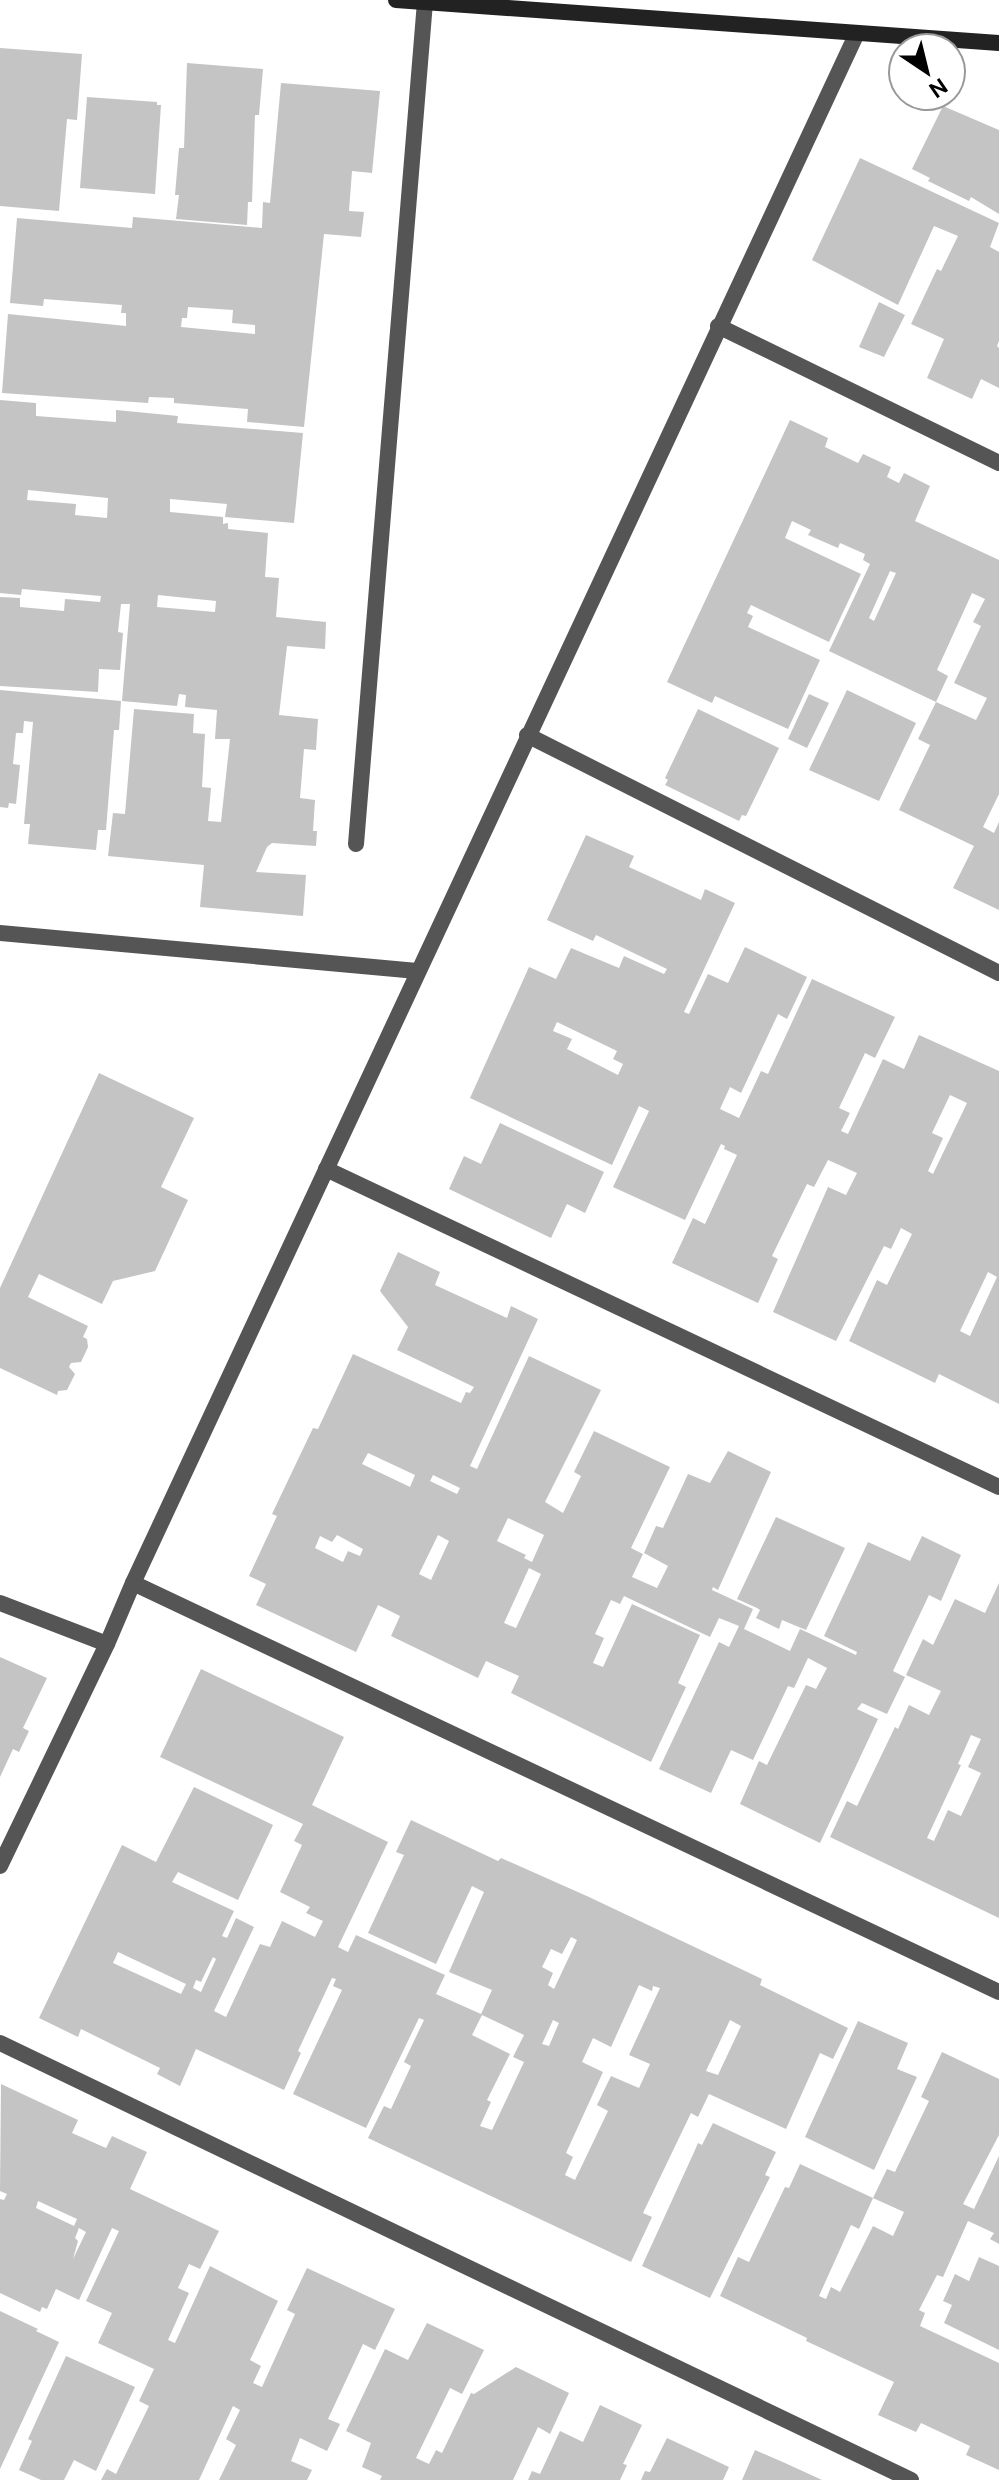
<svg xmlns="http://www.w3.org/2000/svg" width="999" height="2480" font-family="'DM Sans',sans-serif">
  <rect width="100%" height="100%" fill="#fff"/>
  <!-- building -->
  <g fill="#c4c4c4" fill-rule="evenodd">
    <polygon points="0,48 82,54 77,120 67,119 59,211 0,206"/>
    <polygon points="187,63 263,69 259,115 255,115 252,202 248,202 247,225 176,219 179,195 175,195 179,148 184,148"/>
    <path d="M 281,83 L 380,91 L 372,173 L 352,171 L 349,211 L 364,212 L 361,237 L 324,234 L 304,427 L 247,422 L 248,409 L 174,403 L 174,398 L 149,397 L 148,403 L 2,393 L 8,314 L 126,326 L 126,313 L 121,313 L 122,305 L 44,299 L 43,306 L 10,303 L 17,218 L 132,228 L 133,217 L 262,228 L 263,202 L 270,203 ZM 188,307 L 233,310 L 232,323 L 255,325 L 255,334 L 181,327 L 182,318 L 187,318 Z"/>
    <polygon points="87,97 157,102 157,105 161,105 155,194 80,188"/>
    <polygon points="943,106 999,130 999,214 971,197 969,201 928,181 930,178 912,169"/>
    <polygon points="860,158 999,223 990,247 999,252 999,341 997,346 999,348 999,388 981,379 972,399 927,378 944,339 911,324 937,269 941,271 958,236 934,226 898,305 812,260"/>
    <polygon points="879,302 905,315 884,357 859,347"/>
    <path d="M 0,400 L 36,403 L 36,416 L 116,422 L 116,410 L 178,416 L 177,423 L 303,433 L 294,523 L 225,517 L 227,504 L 170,499 L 170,512 L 223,517 L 223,524 L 228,523 L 228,529 L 268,533 L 265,577 L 279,578 L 276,617 L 326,622 L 325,649 L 287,646 L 279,715 L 318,719 L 316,750 L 304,749 L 300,798 L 315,800 L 313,831 L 317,831 L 316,846 L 272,843 L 267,847 L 256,872 L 306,875 L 303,916 L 200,907 L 204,865 L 108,856 L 113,813 L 125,814 L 134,709 L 194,714 L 193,733 L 205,734 L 202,787 L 211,788 L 208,821 L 221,822 L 230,739 L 215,739 L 217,710 L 185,707 L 186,695 L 179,694 L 177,706 L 122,701 L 130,604 L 121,604 L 118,632 L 123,633 L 120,670 L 99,669 L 98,692 L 0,686 L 0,597 L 20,598 L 20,607 L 64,611 L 65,599 L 100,602 L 101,596 L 22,589 L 21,595 L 0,593 ZM 28,490 L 108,498 L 107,518 L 75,515 L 76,504 L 27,500 ZM 158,595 L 216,601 L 215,612 L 157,607 Z"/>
    <path d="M 790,420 L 828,438 L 825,447 L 858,463 L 863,454 L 891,467 L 887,477 L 899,483 L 904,473 L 930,486 L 915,521 L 999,560 L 999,794 L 983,827 L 994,833 L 999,822 L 999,910 L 953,888 L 974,846 L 899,810 L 930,745 L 918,739 L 936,702 L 829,651 L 870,564 L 863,560 L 865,554 L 840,543 L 838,548 L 808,535 L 811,530 L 792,521 L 785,538 L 861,574 L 829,642 L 751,605 L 747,613 L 753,616 L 748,627 L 820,660 L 788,729 L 715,696 L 712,703 L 667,682 ZM 890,571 L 896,573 L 874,621 L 869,618 ZM 972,593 L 985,599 L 973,622 L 981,626 L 954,683 L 987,698 L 976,720 L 936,702 L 948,676 L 937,670 Z"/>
    <polygon points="0,690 121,701 119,730 114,730 106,830 98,830 96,850 28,844 30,824 24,824 33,722 24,721 23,733 16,733 13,764 20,765 16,804 9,803 8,808 0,807"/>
    <polygon points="847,690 916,723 879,801 809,770"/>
    <polygon points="809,694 829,703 807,748 788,739"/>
    <polygon points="698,709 779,748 746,816 742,815 739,821 665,785 668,780 665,778"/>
    <path d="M 586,835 L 634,856 L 629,867 L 701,900 L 705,889 L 735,903 L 684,1012 L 689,1014 L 708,974 L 728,983 L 745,947 L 807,977 L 787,1019 L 778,1014 L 741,1093 L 730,1087 L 720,1109 L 739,1118 L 761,1071 L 768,1074 L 812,979 L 895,1017 L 875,1058 L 865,1053 L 839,1108 L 850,1113 L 841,1131 L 848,1134 L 883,1059 L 904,1069 L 919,1035 L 999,1071 L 999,1404 L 939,1374 L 935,1383 L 849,1341 L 877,1280 L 887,1285 L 912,1234 L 901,1228 L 891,1249 L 884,1246 L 836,1341 L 773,1312 L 828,1187 L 846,1195 L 857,1173 L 828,1160 L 814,1187 L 807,1184 L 772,1256 L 778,1259 L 758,1303 L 672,1263 L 693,1218 L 705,1224 L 737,1155 L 724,1149 L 725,1146 L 721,1144 L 685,1220 L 613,1187 L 649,1111 L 639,1106 L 612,1165 L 470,1098 L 529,967 L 556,979 L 571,948 L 619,968 L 624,956 L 664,974 L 667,969 L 596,935 L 593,941 L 547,920 ZM 557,1022 L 617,1051 L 613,1059 L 623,1064 L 618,1075 L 567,1049 L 572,1039 L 553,1031 ZM 950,1095 L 967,1103 L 933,1174 L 928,1171 L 943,1138 L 932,1133 ZM 988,1272 L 997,1277 L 970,1336 L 960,1331 Z"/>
    <polygon points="99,1073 194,1118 161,1187 188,1200 155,1271 113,1281 102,1304 39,1274 28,1297 88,1326 83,1337 87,1339 88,1347 81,1362 71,1363 69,1367 75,1374 67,1390 58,1391 57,1395 0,1368 0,1288"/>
    <polygon points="500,1123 604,1172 585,1213 567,1204 551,1238 449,1189 464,1156 481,1164"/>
    <path d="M 398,1252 L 440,1272 L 435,1285 L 507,1318 L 511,1306 L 538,1319 L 470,1466 L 477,1469 L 529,1356 L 601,1390 L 545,1502 L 563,1513 L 581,1476 L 574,1472 L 594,1431 L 670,1467 L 631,1548 L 643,1554 L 632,1577 L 657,1588 L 668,1566 L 644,1553 L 656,1526 L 663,1528 L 688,1474 L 710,1483 L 728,1451 L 771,1472 L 718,1590 L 713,1587 L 712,1590 L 753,1609 L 744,1629 L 790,1651 L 800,1629 L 856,1655 L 857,1652 L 824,1636 L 868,1542 L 910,1561 L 922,1536 L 961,1555 L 941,1601 L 929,1595 L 893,1671 L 905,1677 L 887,1714 L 862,1703 L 857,1709 L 878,1719 L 820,1843 L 740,1804 L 759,1761 L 767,1765 L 806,1685 L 816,1689 L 827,1668 L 808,1658 L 794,1688 L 788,1686 L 753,1760 L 731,1750 L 711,1793 L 659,1769 L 719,1642 L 729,1647 L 739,1626 L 719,1618 L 710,1637 L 624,1596 L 620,1604 L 611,1600 L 595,1634 L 604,1638 L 593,1663 L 603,1667 L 632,1604 L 700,1635 L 678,1683 L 686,1687 L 651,1762 L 511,1693 L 519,1676 L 486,1661 L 478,1678 L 391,1636 L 400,1616 L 378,1605 L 356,1652 L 256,1605 L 266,1584 L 249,1576 L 277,1516 L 272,1514 L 313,1428 L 318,1429 L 353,1354 L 461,1403 L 466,1392 L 470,1393 L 474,1387 L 397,1350 L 408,1327 L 380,1291 ZM 368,1453 L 415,1475 L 410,1487 L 362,1464 ZM 433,1475 L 460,1488 L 457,1494 L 430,1481 ZM 508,1518 L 544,1535 L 532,1562 L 524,1558 L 526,1555 L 497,1541 ZM 337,1535 L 363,1549 L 360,1556 L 348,1551 L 343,1562 L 315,1548 L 320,1536 L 332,1542 ZM 438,1535 L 449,1541 L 431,1580 L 419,1574 ZM 529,1568 L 541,1574 L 516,1628 L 504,1623 Z"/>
    <polygon points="776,1517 845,1548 806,1630 782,1620 779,1629 756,1618 760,1610 757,1608 737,1599"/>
    <path d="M 999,1583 L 999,1918 L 830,1837 L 847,1801 L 857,1806 L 895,1727 L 898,1729 L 909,1705 L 929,1715 L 941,1691 L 906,1675 L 923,1639 L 933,1645 L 955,1599 L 985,1613 ZM 971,1735 L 981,1739 L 968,1767 L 981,1773 L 961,1816 L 948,1810 L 934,1841 L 927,1838 L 961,1765 L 958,1764 Z"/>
    <polygon points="0,1657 47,1678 23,1728 29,1731 19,1752 13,1749 0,1777"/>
    <path d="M 201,1669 L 344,1737 L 312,1805 L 388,1842 L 338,1947 L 348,1952 L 356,1935 L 445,1975 L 436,1994 L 481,2014 L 492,1990 L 449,1972 L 484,1892 L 472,1886 L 436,1964 L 368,1933 L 404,1855 L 396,1852 L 411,1820 L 498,1861 L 501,1858 L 589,1897 L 762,1979 L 760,1985 L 848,2028 L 833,2059 L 820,2053 L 786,2129 L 709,2094 L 698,2117 L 691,2113 L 643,2213 L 652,2217 L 631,2262 L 368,2138 L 384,2106 L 391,2109 L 411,2066 L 404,2062 L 424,2020 L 419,2018 L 366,2128 L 293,2094 L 342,1990 L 333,1986 L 336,1979 L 332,1978 L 298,2051 L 301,2053 L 284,2090 L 196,2049 L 180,2086 L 157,2074 L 160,2068 L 81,2029 L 78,2037 L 39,2018 L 122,1845 L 156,1862 L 194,1787 L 273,1825 L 238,1900 L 178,1872 L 172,1882 L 234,1911 L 222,1936 L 227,1938 L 236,1918 L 254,1927 L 214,2011 L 226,2017 L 260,1944 L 270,1947 L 282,1921 L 315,1937 L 323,1921 L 306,1913 L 310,1907 L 280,1892 L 302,1845 L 294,1841 L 303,1824 L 160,1757 ZM 571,1937 L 577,1940 L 554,1989 L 548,1985 L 553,1973 L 542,1967 L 551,1949 L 562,1954 ZM 118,1952 L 186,1984 L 181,1994 L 113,1963 ZM 213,1957 L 216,1959 L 201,1992 L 193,1988 L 196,1980 L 201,1982 ZM 639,1985 L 652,1991 L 653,1986 L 660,1988 L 629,2055 L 650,2064 L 639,2088 L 611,2076 L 597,2105 L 608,2111 L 575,2180 L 565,2175 L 573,2157 L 566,2153 L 603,2072 L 582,2062 L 593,2038 L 611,2047 ZM 482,2015 L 524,2035 L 513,2057 L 524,2062 L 492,2130 L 480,2126 L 491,2102 L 487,2100 L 510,2054 L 472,2035 ZM 553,2020 L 559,2023 L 549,2046 L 542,2044 ZM 730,2020 L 741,2026 L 718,2075 L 706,2071 Z"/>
    <polygon points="858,2021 908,2043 897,2069 917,2077 874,2170 805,2137"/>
    <polygon points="942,2052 999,2079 999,2135 963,2204 974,2209 999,2156 999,2244 990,2239 994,2233 968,2221 943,2277 937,2275 919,2310 925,2313 920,2326 999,2363 999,2470 966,2455 970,2446 921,2423 916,2432 878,2415 894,2382 806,2341 807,2338 720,2296 738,2257 749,2262 785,2187 789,2188 800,2164 873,2198 859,2229 851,2225 819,2296 826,2299 831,2287 840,2292 873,2226 893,2236 904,2212 873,2198 887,2169 895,2172 929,2101 921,2097"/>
    <path d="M 1,2084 L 78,2120 L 72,2133 L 106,2148 L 112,2136 L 147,2152 L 130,2189 L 219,2231 L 200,2269 L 189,2264 L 178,2288 L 189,2293 L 168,2340 L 175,2343 L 210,2266 L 278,2301 L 250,2360 L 261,2366 L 253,2383 L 262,2387 L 295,2314 L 287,2310 L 307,2268 L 395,2309 L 375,2350 L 363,2344 L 328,2419 L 340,2424 L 327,2451 L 300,2438 L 291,2461 L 312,2470 L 307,2480 L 219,2480 L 236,2445 L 226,2439 L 240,2410 L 233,2406 L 199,2480 L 101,2480 L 107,2469 L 116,2474 L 149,2406 L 139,2401 L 154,2369 L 98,2343 L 112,2313 L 86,2301 L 119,2231 L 112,2228 L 79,2300 L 56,2289 L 47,2309 L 42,2307 L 40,2312 L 0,2293 L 0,2199 L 4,2200 L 7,2194 L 0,2191 ZM 38,2201 L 77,2219 L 74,2226 L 36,2208 ZM 79,2228 L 86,2232 L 73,2259 L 78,2241 L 75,2238 Z"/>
    <polygon points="713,2123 776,2152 765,2175 770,2177 710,2298 642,2266 695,2150 698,2143 702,2145"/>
    <polygon points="979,2257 999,2266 999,2350 944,2323 952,2305 943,2301 955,2274 969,2281"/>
    <polygon points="0,2311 38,2329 36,2331 59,2342 0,2469"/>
    <polygon points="427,2323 484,2350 462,2394 450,2388 416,2458 429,2464 436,2450 442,2453 471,2393 474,2394 516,2367 569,2393 550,2434 538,2427 513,2480 380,2480 382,2476 362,2467 371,2443 346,2431 385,2349 408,2360"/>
    <polygon points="66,2356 135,2387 96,2471 74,2460 64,2480 41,2480 19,2470 32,2441 28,2439"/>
    <polygon points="600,2405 642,2425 623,2464 627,2465 620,2480 528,2480 532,2471 540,2474 560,2431 583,2442"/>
    <polygon points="667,2438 729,2467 723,2480 641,2480 645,2471 650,2472"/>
    <polygon points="755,2450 785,2463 822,2480 742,2480"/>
  </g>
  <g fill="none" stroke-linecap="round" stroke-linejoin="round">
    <!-- street -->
    <g stroke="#555" stroke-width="16">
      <polyline points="718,326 999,463"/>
      <polyline points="527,735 999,973"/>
      <polyline points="356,844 425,2"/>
      <polyline points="0,933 417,971"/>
      <polyline points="326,1169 999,1487"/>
      <polyline points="133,1583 999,1992"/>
      <polyline points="0,1603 107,1644"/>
      <polyline points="0,1866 107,1644 133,1583 857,33"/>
      <polyline points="0,2043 911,2480"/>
    </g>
    <!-- secondary -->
    <polyline stroke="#222" stroke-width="16" points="396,0 999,43"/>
  </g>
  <!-- north arrow -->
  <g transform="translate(927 72) rotate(145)"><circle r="38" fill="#ffffff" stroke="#999999" stroke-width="2"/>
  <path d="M0-6L14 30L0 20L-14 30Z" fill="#000000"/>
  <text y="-12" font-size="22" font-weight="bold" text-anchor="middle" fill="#000000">N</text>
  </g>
</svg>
